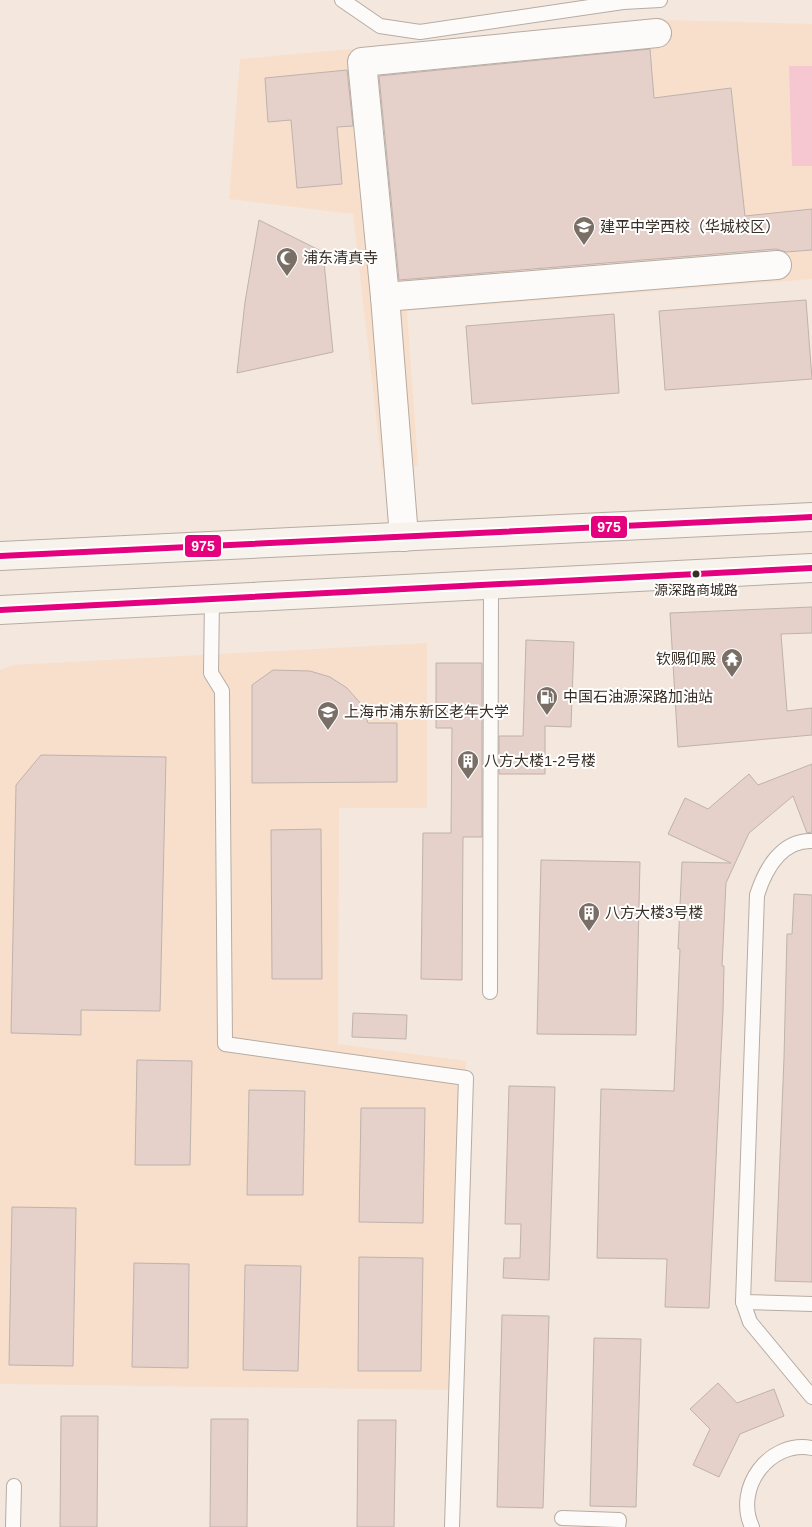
<svg xmlns="http://www.w3.org/2000/svg" width="812" height="1527" font-family="Arial,'Noto Sans SC',sans-serif">
  <rect width="100%" height="100%" fill="#f4e7de"/>
  <!-- built -->
  <g fill="#f8dfcc">
    <polygon points="668,20 812,24 812,279 407,311 418,466 382,469 353,214 229,199 240,59"/>
    <polygon points="427,643 427,808 339,808 338,1044 466,1061 455,1390 0,1384 0,670 13,665"/>
  </g>
  <!-- green -->
  <polygon fill="#f6c7d0" points="789,66 812,66 812,166 792,166"/>
  <!-- building -->
  <g fill="#e5d0ca" stroke="#bfb2ac">
    <polygon points="650,49 654,98 731,88 745,216 812,209 812,250 786,252 776,249 399,280 379,76"/>
    <polygon points="347,70 353,126 337,127 342,184 297,188 291,120 268,122 265,78"/>
    <polygon points="259,220 323,252 333,352 237,373 245,302"/>
    <polygon points="806,300 812,379 665,390 659,311"/>
    <polygon points="614,314 619,393 472,404 466,326"/>
    <polygon points="812,607 812,633 781,634 787,711 812,708 812,735 678,747 670,613"/>
    <polygon points="526,640 574,642 571,727 545,726 545,774 499,774 499,736 523,736"/>
    <polygon points="436,663 482,663 482,837 463,837 462,980 421,979 423,833 451,833 452,728 436,728"/>
    <polygon points="273,670 310,671 330,677 347,688 362,705 368,723 397,723 397,782 252,783 252,685"/>
    <polygon points="41,755 166,757 160,1011 81,1010 81,1035 11,1033 16,785"/>
    <polygon points="812,764 812,832 807,833 793,796 749,833 726,883 722,966 724,966 723,1011 709,1308 665,1307 667,1259 597,1258 601,1089 674,1091 680,949 678,949 682,862 731,863 668,834 685,798 708,809 749,774 758,785"/>
    <polygon points="321,829 322,979 272,979 271,830"/>
    <polygon points="541,860 640,862 636,1035 537,1034"/>
    <polygon points="794,894 812,895 812,1282 775,1281 784,1058 787,934 792,934"/>
    <polygon points="353,1013 407,1015 406,1039 352,1037"/>
    <polygon points="137,1060 192,1061 190,1165 135,1165"/>
    <polygon points="509,1086 555,1087 549,1280 503,1278 504,1258 520,1258 521,1224 505,1224"/>
    <polygon points="249,1090 305,1091 303,1195 247,1195"/>
    <polygon points="361,1108 425,1108 423,1223 359,1222"/>
    <polygon points="12,1207 76,1208 73,1366 9,1365"/>
    <polygon points="359,1257 423,1258 421,1371 358,1371"/>
    <polygon points="134,1263 189,1264 188,1368 132,1367"/>
    <polygon points="245,1265 301,1266 298,1371 243,1370"/>
    <polygon points="502,1315 549,1316 543,1508 497,1507"/>
    <polygon points="594,1338 641,1339 636,1507 590,1506"/>
    <polygon points="718,1383 737,1403 774,1389 784,1416 740,1434 719,1477 693,1465 710,1429 690,1409"/>
    <polygon points="61,1416 98,1416 97,1527 60,1527"/>
    <polygon points="211,1419 248,1419 247,1527 210,1527"/>
    <polygon points="358,1420 396,1420 394,1527 357,1527"/>
  </g>
  <g fill="none" stroke-linecap="round" stroke-linejoin="round">
    <!-- lane casing -->
    <g stroke="#b6aca3" stroke-width="16">
      <g id="lane">
        <polyline points="342,0 380,26 420,32 623,2 660,0"/>
        <polyline points="212,599 211,673 222,691 225,1044 466,1078 452,1527"/>
        <path d="M 812,841 C 781,840 765,870 757,895 L 743,1302 L 750,1322 L 812,1397"/>
        <polyline points="490,992 491,584"/>
        <polyline points="743,1302 812,1304"/>
        <polyline points="562,1518 619,1520 618,1527"/>
        <polyline points="13,1527 14,1486"/>
        <path d="M 752,1527 C 734,1488 769,1440 812,1448"/>
      </g>
    </g>
    <!-- street casing -->
    <g stroke="#b6aca3" stroke-width="30">
      <g id="street">
        <polyline points="385,297 777,265"/>
        <polyline points="404,537 385,297 362,62 657,33"/>
      </g>
    </g>
    <!-- secondary casing -->
    <g stroke="#b6aca3" stroke-width="30">
      <g id="secondary">
        <polyline points="0,556 812,517"/>
        <polyline points="0,610 812,568"/>
      </g>
    </g>
    <!-- lane -->
    <use href="#lane" stroke="#fdfbfa" stroke-width="14"/>
    <!-- street -->
    <use href="#street" stroke="#fdfbfa" stroke-width="28"/>
    <!-- secondary -->
    <use href="#secondary" stroke="#f7f3ec" stroke-width="28"/>
    <!-- bus-1 casing -->
    <g stroke="#fff" stroke-width="10">
      <g id="bus-1">
        <polyline points="0,556 812,517"/>
        <polyline points="0,610 812,568"/>
      </g>
    </g>
    <!-- bus-1 -->
    <use href="#bus-1" stroke="#e5007d" stroke-width="6"/>
  </g>
  <!-- icons -->
  <defs>
    <g id="school-pin" transform="scale(1.125)"><path d="M0 17L-7.5 6A9.5 9.5 0 1 1 7.5 6Z" fill="#7a6f66" stroke="#fff"/><path d="M0-5L7-2L0 1L-7-2ZM-4 1L0 2.5L4 1V4Q0 6-4 4Z" fill="#fff"/></g>
    <g id="mosque-pin" transform="scale(1.125)"><path d="M0 17L-7.5 6A9.5 9.5 0 1 1 7.5 6Z" fill="#7a6f66" stroke="#fff"/><path d="M3.5-4.9A6 6 0 1 0 3.5 4.9A5 5 0 1 1 3.5-4.9Z" fill="#fff"/></g>
    <g id="temple-pin" transform="scale(1.125)"><path d="M0 17L-7.5 6A9.5 9.5 0 1 1 7.5 6Z" fill="#7a6f66" stroke="#fff"/><path d="M0-6L5-2H3V0L6.5 2.5H4V6H1.5V3h-3V6H-4V2.5H-6.5L-3 0V-2H-5Z" fill="#fff"/></g>
    <g id="fuel-pin" transform="scale(1.125)"><path d="M0 17L-7.5 6A9.5 9.5 0 1 1 7.5 6Z" fill="#7a6f66" stroke="#fff"/><path d="M-5.5-6h7V0h2V4h1.3V-2.5L3-4.5l.8-.8L6-3V5H2.5V1h-1V6h-7ZM-4.2-4.7v3.2H.2V-4.7Z" fill="#fff"/></g>
    <g id="university-pin" transform="scale(1.125)"><path d="M0 17L-7.5 6A9.5 9.5 0 1 1 7.5 6Z" fill="#7a6f66" stroke="#fff"/><path d="M0-5L7-2L0 1L-7-2ZM-4 1L0 2.5L4 1V4Q0 6-4 4Z" fill="#fff"/></g>
    <g id="building-pin" transform="scale(1.125)"><path d="M0 17L-7.5 6A9.5 9.5 0 1 1 7.5 6Z" fill="#7a6f66" stroke="#fff"/><path d="M-4-6H4V6H1V3H-1V6H-4ZM-2.5-4.3h1.7v1.8h-1.7ZM.8-4.3h1.7v1.8H.8ZM-2.5-1h1.7V.8h-1.7ZM.8-1h1.7V.8H.8Z" fill="#fff"/></g>
  </defs>
  <g fill-rule="evenodd">
    <use href="#school-pin" x="584" y="227"/>
    <use href="#mosque-pin" x="287" y="258"/>
    <use href="#temple-pin" x="732" y="659"/>
    <use href="#fuel-pin" x="547" y="697"/>
    <use href="#university-pin" x="328" y="712"/>
    <use href="#building-pin" x="468" y="761"/>
    <use href="#building-pin" x="589" y="913"/>
  </g>
  <!-- markers -->
  <circle fill="#392e25" stroke="#fff" stroke-width="2" cx="696" cy="574" r="4.5"/>
  <g text-anchor="middle" stroke-width="4" stroke-linejoin="round" paint-order="stroke">
    <!-- bus labels -->
    <g font-size="14" fill="#392e25" stroke="#fff">
      <text x="696" y="595">源深路商城路</text>
    </g>
    <!-- poi labels -->
    <g font-size="15" fill="#392e25" stroke="#fff" text-anchor="start">
      <text x="600" y="232">建平中学西校（华城校区）</text>
      <text x="303" y="263">浦东清真寺</text>
      <text x="716" y="664" text-anchor="end">钦赐仰殿</text>
      <text x="563" y="702">中国石油源深路加油站</text>
      <text x="344" y="717">上海市浦东新区老年大学</text>
      <text x="484" y="766">八方大楼1-2号楼</text>
      <text x="605" y="918">八方大楼3号楼</text>
    </g>
  </g>
  <g stroke="#fff" stroke-width="2">
    <rect x="590" y="515" width="38" height="24" rx="5" fill="#e5007d"/>
    <rect x="184" y="534" width="38" height="24" rx="5" fill="#e5007d"/>
  </g>
  <g font-size="14" text-anchor="middle" font-weight="bold" fill="#fff">
    <text x="609" y="532">975</text>
    <text x="203" y="551">975</text>
  </g>
</svg>
